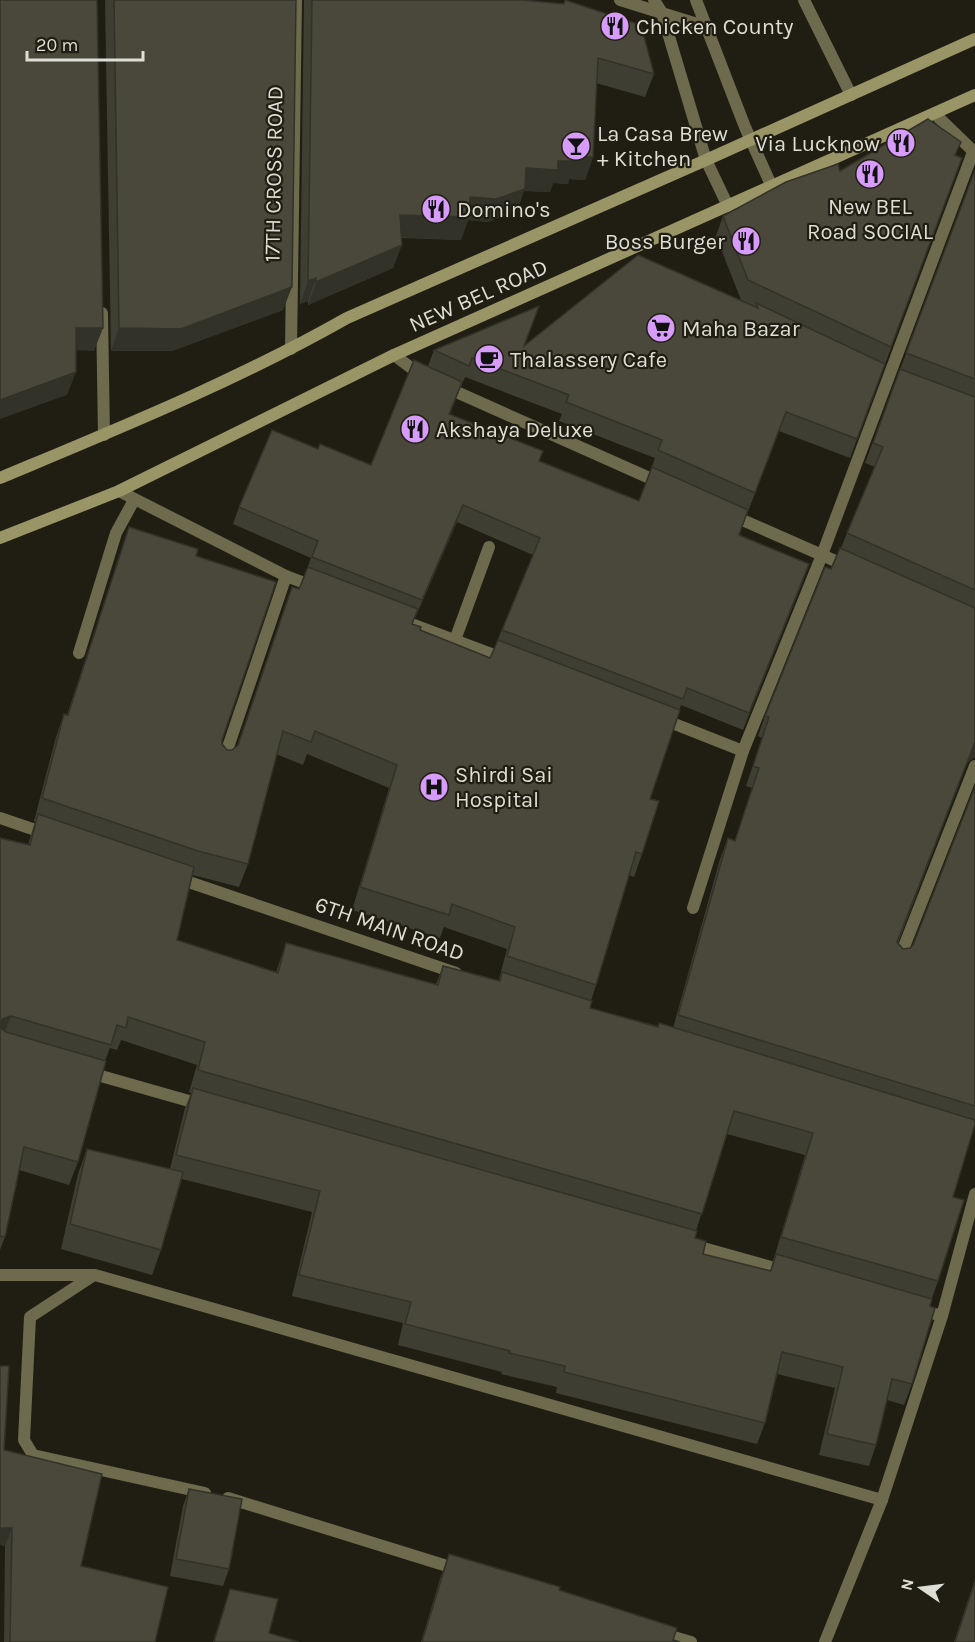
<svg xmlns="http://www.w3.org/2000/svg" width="975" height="1642" font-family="Karla,sans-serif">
  <rect width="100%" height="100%" fill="#201e12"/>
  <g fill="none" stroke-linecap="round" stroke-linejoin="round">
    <!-- service -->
    <g stroke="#6d6a4d" stroke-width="12">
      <polyline points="804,0 851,95"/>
      <polyline points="455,640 489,547"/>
    </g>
    <!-- minor -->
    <g stroke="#6d6a4d" stroke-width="12">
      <polyline points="620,0 707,27"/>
      <polyline points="935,114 975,153"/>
      <polyline points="102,313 104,435"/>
      <polyline points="291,349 296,0"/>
      <polyline points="394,355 422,376"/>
      <polyline points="443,386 663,484"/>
      <polyline points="119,491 286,576 315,587"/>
      <polyline points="731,515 849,567"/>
      <polyline points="401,620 505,659"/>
      <polyline points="79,653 116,533 134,500"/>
      <polyline points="662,719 743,751"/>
      <polyline points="222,765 286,576"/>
      <polyline points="693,908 743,751 822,555 973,152"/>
      <polyline points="898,962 975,766"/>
      <polyline points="87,1072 203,1105"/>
      <polyline points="689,1244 785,1271"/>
      <polyline points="0,1275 95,1275 882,1500"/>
      <polyline points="94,1275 30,1317 24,1440 33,1455 205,1493"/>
      <polyline points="917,1309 942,1316"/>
      <polyline points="228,1498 460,1570"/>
      <polyline points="660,1633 691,1642"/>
      <polyline points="825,1642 882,1500 942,1316 975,1194"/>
    </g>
    <!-- tertiary -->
    <g stroke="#6d6a4d" stroke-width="12">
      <polyline points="654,0 662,13 706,160 728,206"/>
      <polyline points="696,0 745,127 772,187"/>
      <polyline points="0,818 47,834"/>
      <polyline points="177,878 456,973"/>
    </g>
    <!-- secondary -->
    <g stroke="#9a9567" stroke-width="12">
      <path d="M 0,478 C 117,429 236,381 347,318 L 706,160 L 975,39"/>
      <polyline points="0,538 119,491 394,355 975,95"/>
    </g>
  </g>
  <!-- wall -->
  <g fill="#3f3e32" fill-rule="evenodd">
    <polygon points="105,0 296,0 283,310 172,351 111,351"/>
    <polygon points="304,0 523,0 564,4 565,0 654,74 645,97 596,83 593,157 585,180 569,179 568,184 553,183 550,192 524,191 517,211 488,222 468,220 461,240 401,238 393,268 308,305 308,301 300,304"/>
    <path d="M 956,156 L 962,158 L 850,458 L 779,431 L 739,535 L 803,581 L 743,730 L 681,705 L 650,799 L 642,854 L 634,877 L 629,875 L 596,985 L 591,1001 L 590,1008 L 658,1026 L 673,1028 L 720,859 L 728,838 L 735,841 L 752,788 L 746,786 L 762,738 L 758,736 L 765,716 L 841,548 L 847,533 L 875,467 L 865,463 L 975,170 L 975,758 L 973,758 L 967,763 L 898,943 L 903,949 L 910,948 L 913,945 L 975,787 L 975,1124 L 953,1197 L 938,1281 L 932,1298 L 912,1384 L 904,1405 L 887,1400 L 876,1445 L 869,1466 L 819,1455 L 835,1388 L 777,1374 L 765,1423 L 757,1444 L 556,1393 L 557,1387 L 501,1374 L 502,1372 L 398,1345 L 403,1323 L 292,1296 L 312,1212 L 182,1179 L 161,1250 L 152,1275 L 61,1249 L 78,1174 L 87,1149 L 170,1169 L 185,1108 L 191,1093 L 189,1092 L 197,1065 L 121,1040 L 117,1050 L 110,1048 L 105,1061 L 78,1162 L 69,1185 L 19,1170 L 5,1237 L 0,1250 L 0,838 L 28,845 L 35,821 L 34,821 L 56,737 L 64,714 L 67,715 L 129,527 L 196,556 L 222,740 L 222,744 L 227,750 L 232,750 L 237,746 L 292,587 L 299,589 L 311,558 L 233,524 L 239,507 L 318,449 L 371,465 L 428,366 L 434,350 L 524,345 L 755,307 L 741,300 L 716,236 L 723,216 L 840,171 ZM 465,377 L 562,414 L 559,421 L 655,458 L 639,501 L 539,461 L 450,414 ZM 457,522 L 533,555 L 490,658 L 421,630 L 412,624 ZM 276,754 L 303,765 L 307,754 L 389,788 L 352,910 L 440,938 L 444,927 L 507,949 L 499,979 L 500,979 L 499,981 L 443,966 L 436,984 L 286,943 L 276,972 L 177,940 L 193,875 L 239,887 L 248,864 ZM 727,1134 L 805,1155 L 770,1271 L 703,1254 L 695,1238 L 696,1231 Z"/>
    <polygon points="0,1366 4,1450 81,1566 155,1642 4,1642 5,1546 0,1545"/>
    <polygon points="189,1489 229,1569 223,1586 170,1576 183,1506"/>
    <polygon points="449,1554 559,1590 680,1642 421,1642 440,1579"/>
    <polygon points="975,1579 975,1642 954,1642"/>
    <polygon points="230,1589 269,1633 299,1642 213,1642"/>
  </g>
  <!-- shaded-wall -->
  <g fill="#333229">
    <polygon points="576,157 593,157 585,180 569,179 568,184 553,183 550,192 524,191 517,211 488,222 468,220 461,240 392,237 400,215 470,197 526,168"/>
    <polygon points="402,245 393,268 308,305 316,282"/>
    <polygon points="316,278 308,301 300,304 308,281"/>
    <polygon points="292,287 283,310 172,351 111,351 119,328"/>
    <polygon points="76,328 103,328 94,351 68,350"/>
    <polygon points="76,372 67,395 0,419 0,400"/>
    <polygon points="463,505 457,522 416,617 422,600"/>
    <polygon points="809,564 803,581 743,730 749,713"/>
    <polygon points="975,742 975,758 973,758 967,763 890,963"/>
    <polygon points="11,1016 2,1039 0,1025 2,1019"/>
    <polygon points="0,1528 12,1528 5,1546 0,1545"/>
  </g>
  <!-- building -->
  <g fill="#49483a" stroke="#333229" stroke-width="1.5">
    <polygon points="0,0 97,0 103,328 76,328 76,372 0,400"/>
    <polygon points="114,0 296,0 292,287 181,329 119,328"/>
    <polygon points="312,0 523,0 564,4 565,0 641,25 654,74 598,58 593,157 576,157 576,161 558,161 558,170 526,168 525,189 496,199 470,197 469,217 400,215 402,245 316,282 316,278 308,281"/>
    <polygon points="928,119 961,142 955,155 962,158 891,347 748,280 723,216 786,182 838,164 840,171"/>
    <polygon points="975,170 975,379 906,353"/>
    <polygon points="638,255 758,308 756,303 885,364 857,439 786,412 755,493 658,450 662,440 566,402 569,395 472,358 469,366 434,350 539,306 524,346"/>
    <polygon points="414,360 462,382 449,414 543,451 539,461 639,501 652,467 748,510 739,535 809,564 749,713 687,688 683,699 502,630 540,538 463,505 422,600 312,557 318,541 239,507 272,430 318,449 320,444 371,465"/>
    <polygon points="900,369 975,397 975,590 847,533 883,447 873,443"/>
    <polygon points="129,527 198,549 196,556 276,582 222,740 222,744 227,750 232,750 238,745 292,587 299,589 308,567 418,609 412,624 421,627 420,630 490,658 498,640 680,710 650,799 659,801 642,854 636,852 596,985 507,956 515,927 452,904 449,915 360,887 397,765 315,731 311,742 283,731 248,864 198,851 42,798 64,714 68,715"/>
    <polygon points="840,548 975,608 975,742 897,942 903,949 910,948 913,945 975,787 975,1106 678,1015 728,838 735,841 759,768 753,766 769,717 765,716 825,567 831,569"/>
    <polygon points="38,814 194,867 177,940 278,973 286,943 438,985 443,966 500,981 502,972 592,1001 590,1008 658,1027 659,1023 975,1120 975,1124 953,1197 964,1200 938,1281 781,1237 813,1133 734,1111 702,1214 198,1070 205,1042 128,1017 126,1028 117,1025 111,1045 11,1016 2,1019 0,1027 6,1032 106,1061 78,1162 24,1147 5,1237 0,1236 0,838 30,845"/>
    <polygon points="193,1088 697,1231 695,1238 706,1241 703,1254 771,1271 776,1254 932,1299 930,1306 935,1308 912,1384 892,1379 876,1445 827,1434 843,1367 782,1352 765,1423 564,1372 565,1366 509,1353 510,1351 405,1324 411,1302 299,1275 320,1191 176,1155"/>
    <polygon points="87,1149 183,1172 161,1250 70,1224"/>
    <polygon points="0,1366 9,1366 4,1450 102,1474 81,1566 168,1587 155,1642 10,1642 12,1528 0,1528"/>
    <polygon points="189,1489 242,1499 229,1569 176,1559"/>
    <polygon points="449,1554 560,1587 559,1590 677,1628 673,1640 680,1642 422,1642"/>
    <polygon points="975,1582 975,1642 955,1642"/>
    <polygon points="230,1589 278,1599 269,1633 299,1642 214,1642"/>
  </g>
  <!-- icons -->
  <defs>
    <g id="restaurant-disc" transform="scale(1.5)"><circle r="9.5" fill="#d79bf9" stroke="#201e12"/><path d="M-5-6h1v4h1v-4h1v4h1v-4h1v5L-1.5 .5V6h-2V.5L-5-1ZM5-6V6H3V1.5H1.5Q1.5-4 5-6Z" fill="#111"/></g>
    <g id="bar-disc" transform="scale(1.5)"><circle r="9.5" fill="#d79bf9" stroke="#201e12"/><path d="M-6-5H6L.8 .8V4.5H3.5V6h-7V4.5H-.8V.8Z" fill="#111"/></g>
    <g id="supermarket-disc" transform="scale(1.5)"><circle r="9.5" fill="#d79bf9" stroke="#201e12"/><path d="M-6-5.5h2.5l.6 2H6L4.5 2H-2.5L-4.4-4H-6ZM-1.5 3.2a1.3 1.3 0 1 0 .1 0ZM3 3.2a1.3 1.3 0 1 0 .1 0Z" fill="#111"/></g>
    <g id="cafe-disc" transform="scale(1.5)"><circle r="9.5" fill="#d79bf9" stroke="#201e12"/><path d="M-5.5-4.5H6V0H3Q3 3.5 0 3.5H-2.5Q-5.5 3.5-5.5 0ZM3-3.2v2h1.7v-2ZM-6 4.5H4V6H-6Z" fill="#111"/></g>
    <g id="hospital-disc" transform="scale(1.5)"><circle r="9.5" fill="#d79bf9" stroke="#201e12"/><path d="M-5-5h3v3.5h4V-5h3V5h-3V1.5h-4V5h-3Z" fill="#111"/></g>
  </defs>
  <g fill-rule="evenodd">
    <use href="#restaurant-disc" x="615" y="26"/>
    <use href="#restaurant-disc" x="901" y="143"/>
    <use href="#bar-disc" x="576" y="146"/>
    <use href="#restaurant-disc" x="870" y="174"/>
    <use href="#restaurant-disc" x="436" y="209"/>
    <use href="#restaurant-disc" x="746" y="241"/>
    <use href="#supermarket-disc" x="661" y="328"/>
    <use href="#cafe-disc" x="489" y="359"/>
    <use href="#restaurant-disc" x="415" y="429"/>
    <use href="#hospital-disc" x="434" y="787"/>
  </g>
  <g text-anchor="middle" stroke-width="4.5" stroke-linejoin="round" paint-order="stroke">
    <!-- poi labels -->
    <g font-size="22" fill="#deded5" stroke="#201e12" text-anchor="start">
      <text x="636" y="34">Chicken County</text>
      <text x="597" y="141">La Casa Brew<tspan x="597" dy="25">+ Kitchen</tspan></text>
      <text x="880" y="151" text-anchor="end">Via Lucknow</text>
      <text x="870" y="214" text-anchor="middle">New BEL<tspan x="870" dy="25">Road SOCIAL</tspan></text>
      <text x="457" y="217">Domino's</text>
      <text x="725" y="249" text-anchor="end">Boss Burger</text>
      <text x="682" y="336">Maha Bazar</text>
      <text x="510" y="367">Thalassery Cafe</text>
      <text x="436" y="437">Akshaya Deluxe</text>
      <text x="455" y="782">Shirdi Sai<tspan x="455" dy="25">Hospital</tspan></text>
    </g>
    <!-- street labels -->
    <g font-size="22" fill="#deded5" stroke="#201e12">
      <text transform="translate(273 174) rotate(-89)" y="8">17TH CROSS ROAD</text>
      <text transform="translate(478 295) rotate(-24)" y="8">NEW BEL ROAD</text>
      <text transform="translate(390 928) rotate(19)" y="8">6TH MAIN ROAD</text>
    </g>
  </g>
  <!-- north arrow -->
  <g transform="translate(921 1588) rotate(284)" stroke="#201e12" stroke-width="4.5" paint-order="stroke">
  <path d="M0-4.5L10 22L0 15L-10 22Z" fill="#deded5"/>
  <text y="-9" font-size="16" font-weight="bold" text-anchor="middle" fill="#deded5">N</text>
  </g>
  <!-- scale -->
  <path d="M27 51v9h116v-9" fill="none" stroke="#deded5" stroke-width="3"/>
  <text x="36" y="51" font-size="18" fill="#deded5" stroke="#201e12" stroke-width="4.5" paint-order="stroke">20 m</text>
</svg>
